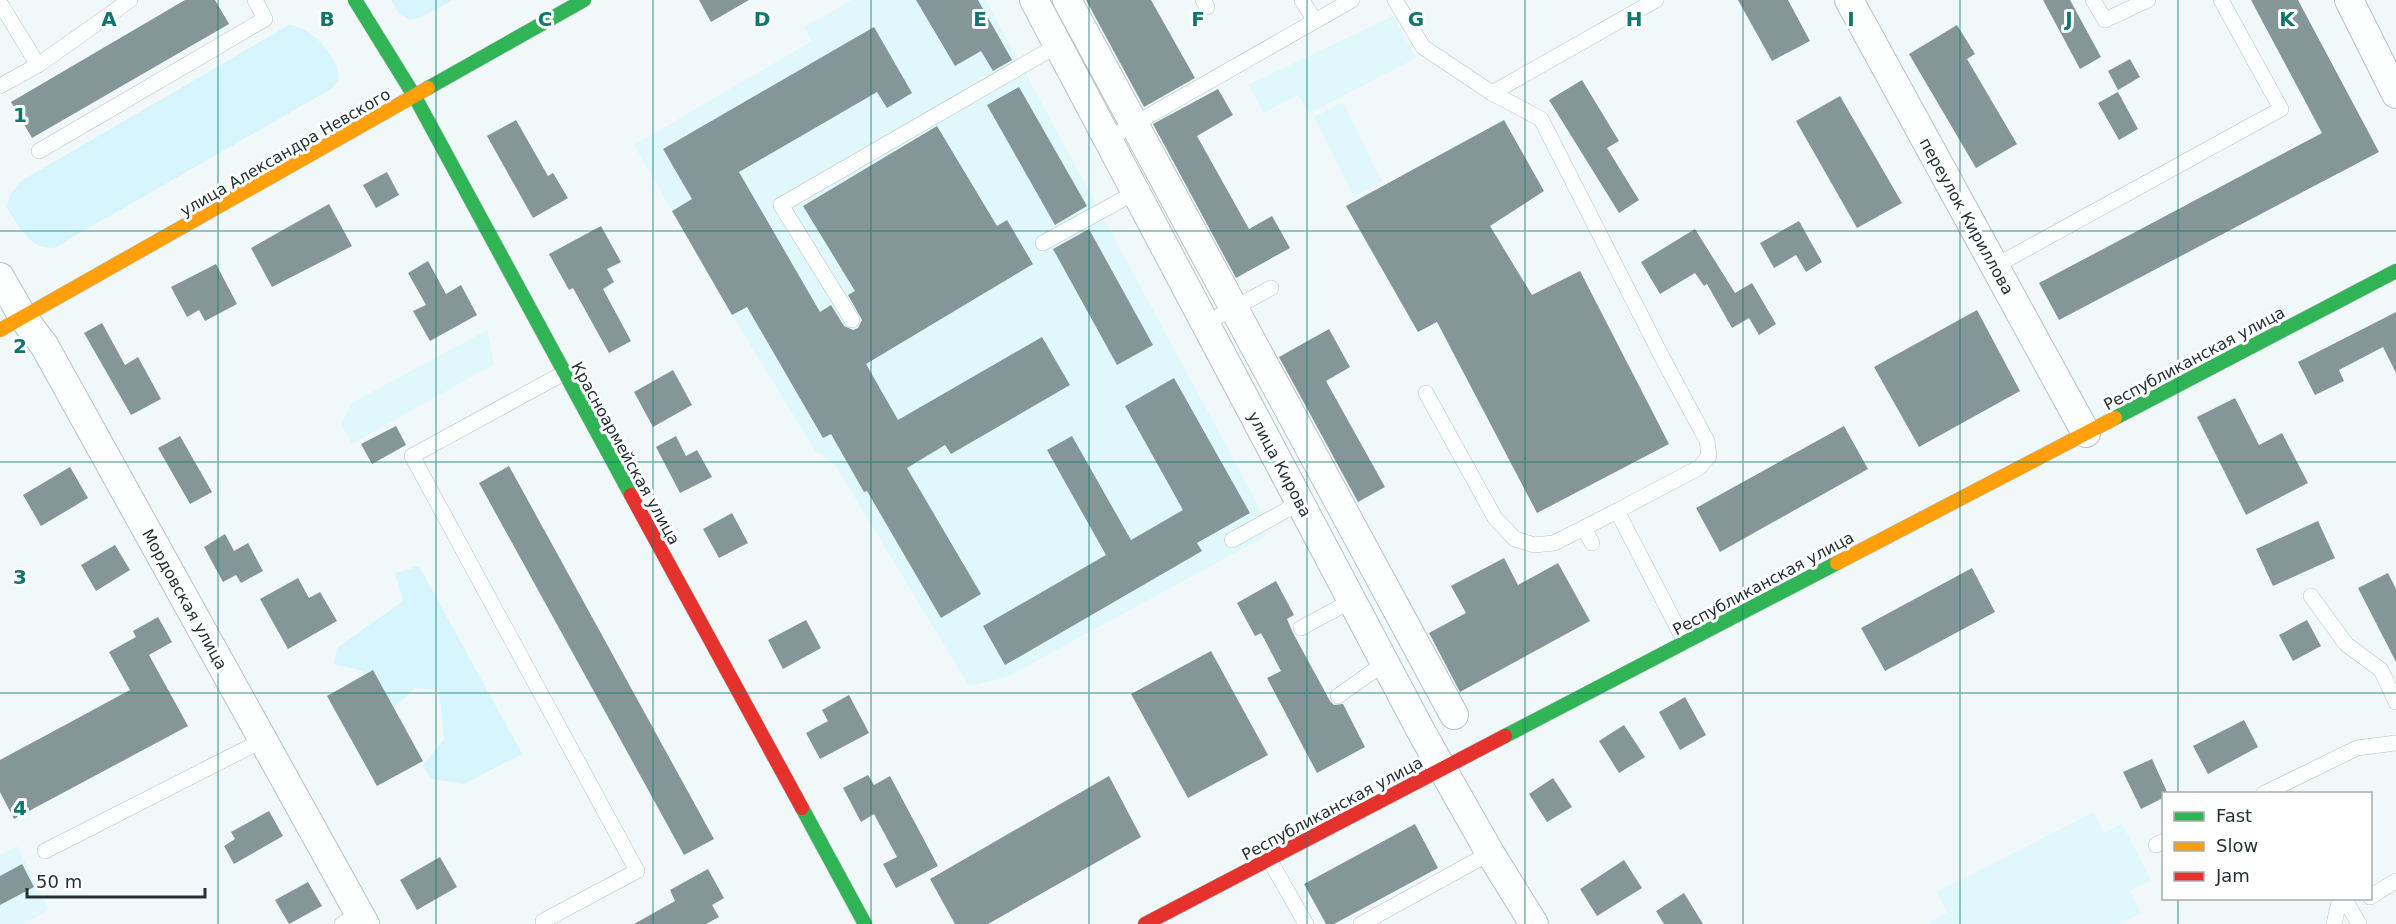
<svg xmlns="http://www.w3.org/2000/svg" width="2396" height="924" font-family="'DejaVu Sans',sans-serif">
  <rect width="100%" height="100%" fill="#f0f8fa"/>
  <!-- built -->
  <g fill="#e0f7fc">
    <polygon points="852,0 986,0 1257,503 1266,536 1007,677 969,686 834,463 816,452 732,315 634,145 812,41 804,27"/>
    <polygon points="1393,16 1416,58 1310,113 1298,95 1264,113 1248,85"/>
    <polygon points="1343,102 1382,182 1354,197 1314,117"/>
    <polygon points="487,330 494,364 352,444 341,424 352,403"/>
    <polygon points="2094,812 2104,833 2122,824 2151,880 2130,891 2141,913 2119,924 1931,924 1930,922 1947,913 1937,892"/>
    <polygon points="17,846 49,910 23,924 0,924 0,855"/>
  </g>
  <!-- green -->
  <g fill="#d6f5fc">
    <polygon points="391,0 452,0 422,17 410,20 399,13"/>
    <path d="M 289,25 C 312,27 338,56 339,79 L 331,89 L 54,248 C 28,248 20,228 7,208 L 10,195 L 21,181 Z"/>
    <polygon points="419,566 522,754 464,784 430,778 423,766 444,739 439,690 415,688 392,709 364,698 363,671 334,664 337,648 403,601 395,573"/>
  </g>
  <!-- building -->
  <g fill="#859699">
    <polygon points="185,0 215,0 229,24 32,138 11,102"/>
    <polygon points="699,0 749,0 711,22"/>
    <polygon points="916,0 978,0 1012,60 993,71 981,51 955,66"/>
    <polygon points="1086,0 1151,0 1195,78 1144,107"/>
    <polygon points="1738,0 1788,0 1810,41 1772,61"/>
    <polygon points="2043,0 2070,0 2101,57 2080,69"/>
    <polygon points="2251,0 2298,0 2379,152 2059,320 2039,283 2322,133"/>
    <polygon points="1957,25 1975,54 1967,59 2017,144 1976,168 1909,54"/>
    <polygon points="874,27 912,93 887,108 877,92 739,172 820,312 831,305 844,326 853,330 858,328 862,320 848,295 855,291 803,206 937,126 997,226 1007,220 1033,264 866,364 898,420 1042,337 1070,385 951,454 945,445 907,468 981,594 941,618 867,491 864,492 831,434 823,438 747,307 732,315 672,211 692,199 663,149"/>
    <polygon points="2130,59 2140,77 2118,90 2108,71"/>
    <polygon points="1582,80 1619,141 1607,148 1639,200 1619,213 1549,100"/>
    <polygon points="1019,87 1087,206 1055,225 987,105"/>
    <polygon points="1218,89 1233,115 1197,136 1249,229 1272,216 1290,248 1236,278 1153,124"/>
    <polygon points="2118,92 2138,129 2119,140 2098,103"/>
    <polygon points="1840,96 1902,203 1857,228 1796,121"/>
    <polygon points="516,120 548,176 553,173 568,198 533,218 487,136"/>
    <polygon points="1504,120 1544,191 1490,226 1532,295 1580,271 1669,444 1537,513 1437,322 1418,332 1346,206"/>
    <polygon points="387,172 399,195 376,208 363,185"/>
    <polygon points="329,204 352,246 272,287 251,248"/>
    <polygon points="1799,221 1822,262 1806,272 1796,255 1774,268 1760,243"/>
    <polygon points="601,226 621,262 607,269 614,282 603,289 631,341 609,353 573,288 569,290 549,254"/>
    <polygon points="1089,229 1153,345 1117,365 1053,249"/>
    <polygon points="1695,229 1735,293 1752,283 1776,324 1759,335 1749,318 1732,328 1707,284 1704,286 1695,273 1660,294 1641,262"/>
    <polygon points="428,261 446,294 461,285 477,315 430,341 413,311 426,305 408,273"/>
    <polygon points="216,264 237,304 205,321 199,310 187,317 171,287"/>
    <polygon points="1977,310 2020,391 1919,447 1874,367"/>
    <polygon points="2396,312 2396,373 2383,347 2339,370 2344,381 2315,395 2298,362"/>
    <polygon points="102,323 125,365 138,357 161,399 131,415 84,333"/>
    <polygon points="1329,329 1350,367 1326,381 1385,487 1358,502 1279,357"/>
    <polygon points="673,370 692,405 653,427 634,392"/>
    <polygon points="1174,378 1250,513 1197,543 1202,551 1005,665 983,626 1106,555 1047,450 1072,436 1131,540 1183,510 1125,406"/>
    <polygon points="2235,398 2259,445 2282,433 2308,483 2246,515 2197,417"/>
    <polygon points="396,426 406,445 372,464 361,444"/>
    <polygon points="1844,426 1868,469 1720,552 1696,508"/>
    <polygon points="180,436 212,492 190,504 158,448"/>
    <polygon points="676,436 686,456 697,450 712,477 680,493 656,447"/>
    <polygon points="509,466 714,839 684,855 479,483"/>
    <polygon points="70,467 88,498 41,526 23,495"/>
    <polygon points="732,513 748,543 719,558 703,529"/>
    <polygon points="2318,521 2335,558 2273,586 2256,549"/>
    <polygon points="225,534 234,551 248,543 263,571 241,583 236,575 223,582 204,547"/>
    <polygon points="115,545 130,570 96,591 81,565"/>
    <polygon points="1504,558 1518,585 1558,563 1590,621 1460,692 1429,633 1466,613 1451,586"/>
    <polygon points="1972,568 1995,612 1885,671 1861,628"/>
    <polygon points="2388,573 2396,589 2396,662 2358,588"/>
    <polygon points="298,578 309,598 320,592 337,621 288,649 260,599"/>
    <polygon points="1276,581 1294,615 1287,619 1293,633 1330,701 1334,705 1343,704 1365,747 1317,773 1267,678 1281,671 1261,633 1255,636 1237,603"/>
    <polygon points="158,617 172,642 149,655 188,726 14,819 0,792 0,760 130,690 109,652 136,637 133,631"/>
    <polygon points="806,620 821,648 783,669 768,640"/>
    <polygon points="2307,620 2321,646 2293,661 2279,635"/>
    <polygon points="1211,651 1268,755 1188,798 1131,694"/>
    <polygon points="373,670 423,761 377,786 327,696"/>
    <polygon points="849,695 869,733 820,759 806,733 828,721 822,710"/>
    <polygon points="1685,697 1706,735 1680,750 1659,712"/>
    <polygon points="2244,720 2258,747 2208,774 2193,746"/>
    <polygon points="1624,725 1645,757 1619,773 1599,741"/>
    <polygon points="2152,759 2168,794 2163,794 2163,798 2141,809 2123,772"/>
    <polygon points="868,775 874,785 890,776 938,866 896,888 883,864 897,857 874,814 861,822 843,788"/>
    <polygon points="1109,776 1141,837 988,924 955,924 930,879"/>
    <polygon points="1553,778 1572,807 1547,822 1529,794"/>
    <polygon points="269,811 283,836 234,864 224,846 235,839 231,832"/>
    <polygon points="1415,824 1438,868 1334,924 1326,924 1304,884"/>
    <polygon points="440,857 457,887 417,910 400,880"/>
    <polygon points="1624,860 1642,888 1597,916 1580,889"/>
    <polygon points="22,864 34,887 0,905 0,876"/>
    <polygon points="708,869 724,898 712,905 719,917 706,924 634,924 675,901 670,890"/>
    <polygon points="308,882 322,906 289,924 275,900"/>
    <polygon points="1684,893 1703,924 1664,924 1656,911"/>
  </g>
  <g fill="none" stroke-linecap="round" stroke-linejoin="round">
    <!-- lane casing -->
    <g stroke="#b8c2c4" stroke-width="16">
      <g id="lane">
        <polyline points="1203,0 1207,7"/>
        <polyline points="1302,0 1315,21"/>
        <polyline points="1395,0 1423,47 1492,93 1541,119 1662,357 1707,441 1709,456 1700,467 1617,511 1685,642"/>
        <polyline points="2093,0 2105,20 2148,0"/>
        <polyline points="0,3 38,65"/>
        <polyline points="0,86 38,65 130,0"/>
        <polyline points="1492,93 1656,0"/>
        <polyline points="1108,139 1352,0"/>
        <polyline points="39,151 265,19 255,0"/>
        <polyline points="1043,243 1136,192"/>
        <polyline points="1995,266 2281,109 2221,0"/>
        <polyline points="852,320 781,205 1058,45"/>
        <polyline points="1206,323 1271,288"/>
        <polyline points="1426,393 1495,518 1515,539 1534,545 1554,543 1617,511"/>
        <polyline points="1584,528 1592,543"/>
        <polyline points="1232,540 1301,502"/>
        <polyline points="2311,596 2346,644 2381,670 2396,702"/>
        <polyline points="1301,628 1353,600"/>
        <polyline points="1338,696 1386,662"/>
        <polyline points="2263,794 2357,748 2396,743"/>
        <polyline points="2156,845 2164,841"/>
        <polyline points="45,851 263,740"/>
        <polyline points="1269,859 1306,924"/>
        <polyline points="2370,897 2396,881"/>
        <polyline points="2344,898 2359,924"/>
        <polyline points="342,924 360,914"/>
        <polyline points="545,924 543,921 637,871 412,456 564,373"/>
        <polyline points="1361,924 1490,853"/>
        <polyline points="2334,924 2340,898"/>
      </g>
    </g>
    <!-- street casing -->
    <g stroke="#b8c2c4" stroke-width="30">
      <g id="street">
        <polyline points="1034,0 1422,733 1490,853 1534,924"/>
        <polyline points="1067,0 1454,715"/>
        <polyline points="1849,0 2086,433"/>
        <polyline points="2349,0 2396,94"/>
        <polyline points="0,277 24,319 44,345 365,924"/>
      </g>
    </g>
    <!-- fast casing -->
    <g stroke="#b8c2c4" stroke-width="15">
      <g id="fast">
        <polyline points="355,0 415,97 631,495"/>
        <polyline points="428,88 584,0"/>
        <polyline points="2115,418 2396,271"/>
        <polyline points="1505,736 1837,563"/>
        <polyline points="802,808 865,924"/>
      </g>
    </g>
    <!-- slow casing -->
    <g stroke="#b8c2c4" stroke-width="15">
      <g id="slow">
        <polyline points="0,330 428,88"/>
        <polyline points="1837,563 2115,418"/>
      </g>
    </g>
    <!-- jam casing -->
    <g stroke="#b8c2c4" stroke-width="15">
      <g id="jam">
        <polyline points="631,495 802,808"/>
        <polyline points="1145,924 1505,736"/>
      </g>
    </g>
    <!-- lane -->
    <use href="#lane" stroke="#fdfefe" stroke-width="15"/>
    <!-- street -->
    <use href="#street" stroke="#fdfefe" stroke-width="28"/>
    <!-- fast -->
    <use href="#fast" stroke="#30b455" stroke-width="14"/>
    <!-- slow -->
    <use href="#slow" stroke="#ff9f0a" stroke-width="14"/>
    <!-- jam -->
    <use href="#jam" stroke="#e5322d" stroke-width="14"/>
  </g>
  <!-- grid -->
  <path fill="none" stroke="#0f766e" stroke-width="1.5" stroke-opacity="0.55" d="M 218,0 L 218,924M 436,0 L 436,924M 653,0 L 653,924M 871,0 L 871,924M 1089,0 L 1089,924M 1307,0 L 1307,924M 1525,0 L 1525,924M 1743,0 L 1743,924M 1960,0 L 1960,924M 2178,0 L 2178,794M 0,231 L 2396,231M 0,462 L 2396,462M 0,693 L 2396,693M 2178,898 L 2178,924"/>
  <g text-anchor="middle" stroke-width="6" stroke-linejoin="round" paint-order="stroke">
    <!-- street labels -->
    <g font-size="16" fill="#253235" stroke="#fff">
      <text transform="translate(285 152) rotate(-30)" y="6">улица Александра Невского</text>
      <text transform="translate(1967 216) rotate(61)" y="6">переулок Кириллова</text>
      <text transform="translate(2194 358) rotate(-28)" y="6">Республиканская улица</text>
      <text transform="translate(626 453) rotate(61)" y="6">Красноармейская улица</text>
      <text transform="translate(1280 464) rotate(62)" y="6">улица Кирова</text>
      <text transform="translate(1763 583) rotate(-28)" y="6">Республиканская улица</text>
      <text transform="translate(185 599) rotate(61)" y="6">Мордовская улица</text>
      <text transform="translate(1332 808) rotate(-28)" y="6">Республиканская улица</text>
    </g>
  </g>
  <g font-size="20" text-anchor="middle" font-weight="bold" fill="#0f766e" stroke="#fff" stroke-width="6" stroke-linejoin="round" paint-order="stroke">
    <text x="109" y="26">A</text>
    <text x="327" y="26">B</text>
    <text x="545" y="26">C</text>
    <text x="762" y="26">D</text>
    <text x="980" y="26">E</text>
    <text x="1198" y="26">F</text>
    <text x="1416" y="26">G</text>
    <text x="1634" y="26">H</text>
    <text x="1851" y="26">I</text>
    <text x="2069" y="26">J</text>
    <text x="2287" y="26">K</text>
    <text x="20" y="122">1</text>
    <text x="20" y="353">2</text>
    <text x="20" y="584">3</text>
    <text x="20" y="815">4</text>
  </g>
  <!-- legend -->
  <rect x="2162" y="792" width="210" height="108" fill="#ffffff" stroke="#a8adae" stroke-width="1.5"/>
  <rect x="2174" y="812" width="30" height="9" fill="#30b455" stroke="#a8adae" stroke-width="1.5"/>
  <text x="2216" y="822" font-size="18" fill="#253235">Fast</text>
  <rect x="2174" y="842" width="30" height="9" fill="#ff9f0a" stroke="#a8adae" stroke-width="1.5"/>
  <text x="2216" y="852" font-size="18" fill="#253235">Slow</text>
  <rect x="2174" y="872" width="30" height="9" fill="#e5322d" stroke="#a8adae" stroke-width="1.5"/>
  <text x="2216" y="882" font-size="18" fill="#253235">Jam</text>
  <!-- scale -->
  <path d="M27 888v9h178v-9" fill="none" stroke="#253235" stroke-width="3"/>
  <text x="36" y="888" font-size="18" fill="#253235" stroke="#ffffff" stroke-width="4.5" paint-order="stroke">50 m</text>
</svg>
